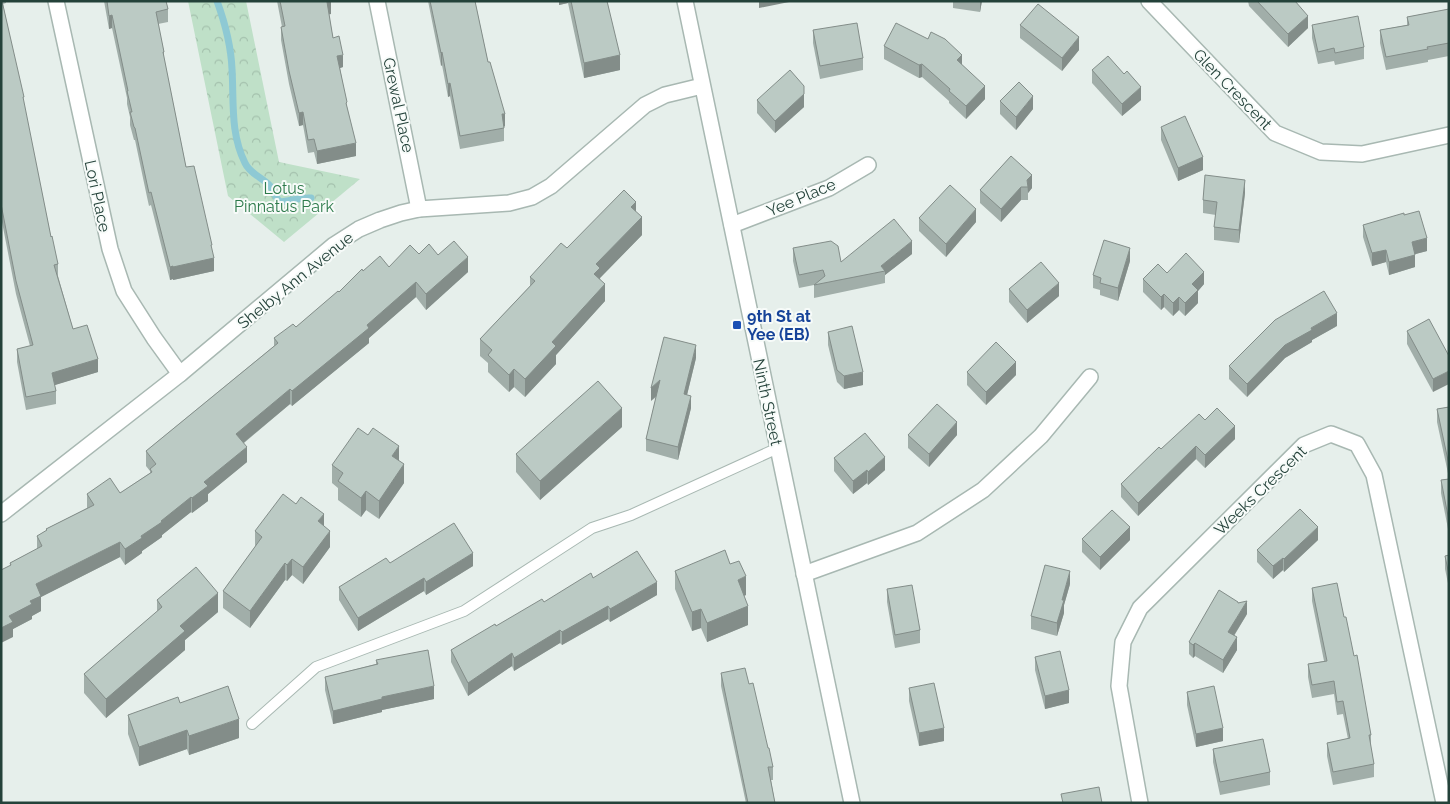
<svg xmlns="http://www.w3.org/2000/svg" width="1450" height="804" font-family="Raleway,sans-serif">
  <defs>
    <pattern id="park-crowns" width="20" height="18" patternUnits="userSpaceOnUse" patternTransform="scale(1.25)"><rect width="20" height="18" fill="#bfe0c8"/><path d="M2 6a3 3 0 1 1 6 0M12 15a3 3 0 1 1 6 0" fill="none" stroke="#a4c1ad"/></pattern>
  </defs>
  <rect width="100%" height="100%" fill="#e6efeb"/>
  <!-- park -->
  <polygon fill="url(#park-crowns)" points="188,1 246,1 279,162 360,179 284,242 228,196"/>
  <g fill="none" stroke-linecap="round" stroke-linejoin="round">
    <!-- stream -->
    <path stroke="#8ec9d4" stroke-width="7" d="M 217,1 C 225,23 231,45 232,69 C 234,101 230,133 245,163 C 250,174 263,178 270,186 C 275,191 275,198 280,202 C 291,201 301,197 311,198"/>
    <!-- service casing -->
    <g stroke="#a8b8b2" stroke-width="12">
      <polyline id="service" points="252,724 316,667 464,611 592,528 631,515 778,448"/>
    </g>
    <!-- minor casing -->
    <g stroke="#a8b8b2" stroke-width="18">
      <g id="minor">
        <polyline points="56,1 110,249 124,291 154,338 180,374"/>
        <polyline points="377,1 419,209"/>
        <polyline points="685,1 852,803"/>
        <polyline points="1149,1 1275,133 1321,152 1362,154 1449,135"/>
        <polyline points="732,225 829,188 868,165"/>
        <polyline points="1,514 180,374 334,245 359,229 380,220 401,213 419,209 509,203 532,197 551,186 645,105 665,95 702,86"/>
        <polyline points="804,574 917,533 983,490 1041,436 1090,377"/>
        <polyline points="1140,803 1119,686 1123,642 1140,608 1304,445 1331,434 1357,444 1374,475 1444,803"/>
      </g>
    </g>
    <!-- service -->
    <use href="#service" stroke="#fff" stroke-width="10"/>
    <!-- minor -->
    <use href="#minor" stroke="#fff" stroke-width="15"/>
  </g>
  <!-- wall -->
  <g fill="#a1aea9">
    <polygon points="1,1 6,1 6,3 3,4 51,237 58,264 58,276 73,329 98,372 54,385 56,391 56,404 26,410 17,362 17,349 30,346 16,294 1,217"/>
    <polygon points="104,1 166,1 168,9 168,22 158,24 164,52 164,58 186,167 212,252 214,271 173,280 173,279 170,280 151,205 149,206 147,197 135,140 134,140 130,125 130,117 127,104 127,98 112,28 109,29"/>
    <polygon points="277,1 331,1 331,14 329,14 333,38 343,67 340,68 356,156 317,164 314,152 308,153 303,125 299,126 289,84 281,40 281,27 282,27"/>
    <polygon points="428,1 475,1 488,62 505,126 504,127 504,141 460,149 450,96 448,97 442,65 441,66"/>
    <polygon points="559,1 607,1 620,70 584,78 568,3 559,5"/>
    <polygon points="953,1 982,1 980,12 953,8"/>
    <polygon points="1248,1 1295,1 1308,28 1288,47 1249,6"/>
    <polygon points="1449,9 1449,56 1428,60 1428,62 1386,70 1380,43 1380,30 1407,25 1407,17"/>
    <polygon points="1020,25 1079,50 1062,71 1020,38"/>
    <polygon points="1312,25 1364,47 1364,59 1335,65 1334,61 1318,64 1312,38"/>
    <polygon points="813,30 863,58 863,70 820,79 813,43"/>
    <polygon points="884,46 962,65 985,99 966,119 949,103 949,101 922,77 919,78 884,59"/>
    <polygon points="1092,70 1141,100 1122,116 1092,83"/>
    <polygon points="804,86 804,107 775,133 757,113 757,100"/>
    <polygon points="1000,101 1033,109 1016,130 1000,114"/>
    <polygon points="1161,127 1203,170 1178,181 1161,140"/>
    <polygon points="1011,156 1032,188 1028,193 1028,200 1021,200 1001,222 980,203 980,190"/>
    <polygon points="1245,193 1239,243 1214,240 1214,227 1216,215 1203,213 1203,200"/>
    <polygon points="636,212 642,235 600,278 605,301 556,355 556,364 525,397 514,387 509,392 488,372 488,363 480,356 480,339 530,286 530,277 567,248"/>
    <polygon points="1404,215 1427,251 1415,254 1415,267 1389,275 1386,262 1372,266 1363,237 1363,225"/>
    <polygon points="919,218 976,222 946,257 919,231"/>
    <polygon points="793,248 841,262 912,254 885,275 885,283 814,298 814,285 799,288 793,261"/>
    <polygon points="419,254 438,255 468,272 426,310 416,297 369,338 369,343 292,406 290,404 244,443 247,462 208,494 208,501 192,513 191,512 162,535 162,537 142,551 142,553 125,565 120,557 41,597 41,611 32,616 32,619 13,629 13,637 10,563 37,549 37,536 46,531 46,529 87,508 87,494 120,493 150,473 150,471 146,466 146,451 274,346 274,338 296,327 339,292 363,271 389,267"/>
    <polygon points="1130,261 1118,301 1100,295 1100,290 1093,288 1093,275"/>
    <polygon points="1167,273 1204,284 1198,291 1198,303 1185,316 1179,310 1173,316 1164,307 1161,310 1143,292 1143,279"/>
    <polygon points="1009,289 1059,296 1027,323 1009,302"/>
    <polygon points="1337,326 1312,340 1312,342 1285,358 1247,397 1229,379 1229,366"/>
    <polygon points="1407,331 1449,356 1433,392 1407,344"/>
    <polygon points="828,332 863,385 844,389 837,382 828,345"/>
    <polygon points="696,358 687,395 691,408 678,460 646,451 646,439 656,397 651,401"/>
    <polygon points="967,372 1016,375 986,405 967,385"/>
    <polygon points="1449,407 1449,478 1437,422 1437,409"/>
    <polygon points="1205,420 1235,439 1205,468 1196,459 1138,516 1121,497 1121,484 1161,449"/>
    <polygon points="622,427 540,500 516,472 516,454"/>
    <polygon points="908,435 957,435 929,467 908,448"/>
    <polygon points="834,458 885,470 868,485 867,483 853,494 834,471"/>
    <polygon points="399,460 404,483 379,519 366,510 361,517 338,500 338,488 332,483 332,465"/>
    <polygon points="1449,479 1449,534 1441,493 1441,480"/>
    <polygon points="324,526 330,547 303,584 292,575 287,581 285,580 250,628 223,608 223,591 255,547 255,531"/>
    <polygon points="1082,539 1130,540 1100,570 1082,552"/>
    <polygon points="1318,540 1284,572 1283,570 1273,579 1257,562 1257,550"/>
    <polygon points="1449,555 1449,588 1445,569 1445,556"/>
    <polygon points="390,563 473,566 426,595 424,591 358,631 339,600 339,587"/>
    <polygon points="730,564 746,595 744,596 748,625 707,642 701,628 692,631 675,589 675,571"/>
    <polygon points="1070,584 1064,605 1064,613 1057,636 1031,629 1031,616"/>
    <polygon points="1312,588 1344,617 1371,735 1371,748 1374,764 1374,777 1333,785 1327,756 1327,743 1348,739 1343,714 1337,715 1334,694 1312,698 1308,677 1308,664 1324,661 1312,601"/>
    <polygon points="887,589 920,630 920,643 895,648 887,602"/>
    <polygon points="657,595 610,622 608,619 562,645 560,643 514,671 512,666 468,696 451,662 451,650 496,626 544,602"/>
    <polygon points="157,600 218,612 185,640 185,650 106,718 84,693 84,674 157,612"/>
    <polygon points="1247,614 1234,636 1237,650 1223,673 1195,656 1193,658 1189,654 1189,642"/>
    <polygon points="1035,657 1069,703 1045,709 1035,670"/>
    <polygon points="376,660 434,699 382,710 382,712 333,724 325,690 325,677 376,664"/>
    <polygon points="721,673 749,684 773,767 773,780 771,780 775,803 746,803 721,686"/>
    <polygon points="909,688 944,741 919,746 909,701"/>
    <polygon points="1187,692 1223,741 1196,747 1187,705"/>
    <polygon points="180,703 239,738 189,755 187,749 139,766 128,734 128,715"/>
    <polygon points="1213,749 1270,772 1270,785 1220,795 1213,762"/>
  </g>
  <!-- shaded-wall -->
  <g fill="#838d89">
    <polygon points="331,1 331,14 327,15 327,2"/>
    <polygon points="559,1 568,1 568,3 559,5"/>
    <polygon points="759,1 794,1 759,8"/>
    <polygon points="980,1 982,1 980,12"/>
    <polygon points="112,15 112,28 109,29 109,16"/>
    <polygon points="1308,16 1308,28 1288,47 1288,34"/>
    <polygon points="1079,37 1079,50 1062,71 1062,58"/>
    <polygon points="442,52 442,65 441,66 441,53"/>
    <polygon points="343,55 343,67 337,69 337,56"/>
    <polygon points="620,55 620,70 584,78 584,63"/>
    <polygon points="962,55 962,67 957,60"/>
    <polygon points="922,64 922,77 919,78 919,65"/>
    <polygon points="450,83 450,96 448,97 448,84"/>
    <polygon points="985,86 985,99 966,119 966,106"/>
    <polygon points="1141,87 1141,100 1122,116 1122,104"/>
    <polygon points="804,94 804,107 775,133 775,121"/>
    <polygon points="1033,96 1033,109 1016,130 1016,117"/>
    <polygon points="303,112 303,125 299,126 299,113"/>
    <polygon points="502,114 505,114 505,126 502,127"/>
    <polygon points="356,143 356,156 317,164 317,151"/>
    <polygon points="1203,157 1203,170 1178,181 1178,168"/>
    <polygon points="1032,175 1032,188 1028,193 1027,180"/>
    <polygon points="1245,180 1245,193 1239,243 1239,230"/>
    <polygon points="1021,187 1021,200 1001,222 1001,209"/>
    <polygon points="636,202 636,220 631,207"/>
    <polygon points="976,209 976,222 946,257 946,244"/>
    <polygon points="642,217 642,235 600,278 600,285 594,274 596,264"/>
    <polygon points="1427,238 1427,251 1412,255 1412,242"/>
    <polygon points="912,241 912,254 885,275 885,271 881,266"/>
    <polygon points="1130,248 1130,261 1118,301 1118,288"/>
    <polygon points="1386,250 1386,262 1372,266 1372,253"/>
    <polygon points="1415,255 1415,267 1389,275 1389,262"/>
    <polygon points="468,257 468,272 426,310 426,294"/>
    <polygon points="214,258 214,271 173,280 173,267"/>
    <polygon points="173,266 173,279 170,280 170,267"/>
    <polygon points="1204,272 1204,284 1198,291 1198,303 1185,316 1185,303 1192,284"/>
    <polygon points="416,282 416,297 369,338 369,343 292,406 292,391"/>
    <polygon points="1059,283 1059,296 1027,323 1027,310"/>
    <polygon points="605,284 605,301 556,355 556,364 525,397 525,379 552,342"/>
    <polygon points="1164,294 1164,307 1161,310 1161,297"/>
    <polygon points="1179,297 1179,310 1173,316 1173,303"/>
    <polygon points="1337,313 1337,326 1312,340 1312,342 1285,358 1247,397 1247,384 1285,345 1311,328"/>
    <polygon points="696,345 696,358 684,407 684,394"/>
    <polygon points="98,359 98,372 52,386 52,373"/>
    <polygon points="1016,362 1016,375 986,405 986,392"/>
    <polygon points="514,369 514,387 509,392 509,375"/>
    <polygon points="1449,371 1449,384 1433,392 1433,379"/>
    <polygon points="863,372 863,385 844,389 844,376"/>
    <polygon points="660,380 660,393 651,401 651,388"/>
    <polygon points="290,389 290,404 236,449 236,434"/>
    <polygon points="691,396 691,408 678,460 678,447"/>
    <polygon points="622,408 622,427 540,500 540,481"/>
    <polygon points="957,422 957,435 929,467 929,454"/>
    <polygon points="1235,426 1235,439 1205,468 1205,455"/>
    <polygon points="399,446 399,465 392,456"/>
    <polygon points="1196,446 1196,459 1138,516 1138,503"/>
    <polygon points="247,447 247,462 208,494 208,501 192,513 192,498 204,482"/>
    <polygon points="885,457 885,470 868,485 868,472"/>
    <polygon points="404,464 404,483 379,519 379,501"/>
    <polygon points="867,470 867,483 853,494 853,481"/>
    <polygon points="366,491 366,510 361,517 361,498"/>
    <polygon points="191,497 191,512 162,535 162,537 142,551 142,553 125,565 125,549"/>
    <polygon points="324,514 324,531 318,521"/>
    <polygon points="1130,527 1130,540 1100,570 1100,557"/>
    <polygon points="1318,527 1318,540 1284,572 1284,559"/>
    <polygon points="330,531 330,547 303,584 303,567"/>
    <polygon points="120,542 120,557 41,597 41,611 32,616 32,619 13,629 13,637 1,643 1,628 9,616 36,584"/>
    <polygon points="473,553 473,566 426,595 426,582"/>
    <polygon points="1283,558 1283,570 1273,579 1273,566"/>
    <polygon points="292,559 292,575 287,581 287,565"/>
    <polygon points="285,563 285,580 250,628 250,611"/>
    <polygon points="1070,571 1070,584 1064,605 1064,613 1057,636 1057,623 1062,600"/>
    <polygon points="746,576 746,595 738,598 738,580"/>
    <polygon points="424,578 424,591 358,631 358,618"/>
    <polygon points="657,582 657,595 610,622 610,609"/>
    <polygon points="218,593 218,612 185,640 185,650 106,718 106,699 180,626"/>
    <polygon points="1247,601 1247,614 1228,645 1228,632"/>
    <polygon points="608,606 608,619 562,645 562,632"/>
    <polygon points="748,606 748,625 707,642 707,623"/>
    <polygon points="701,609 701,628 692,631 692,612"/>
    <polygon points="560,630 560,643 514,671 514,658"/>
    <polygon points="1237,637 1237,650 1223,673 1223,660"/>
    <polygon points="1195,643 1195,656 1193,658 1193,645"/>
    <polygon points="512,653 512,666 468,696 468,683"/>
    <polygon points="434,686 434,699 382,710 382,712 333,724 333,711 382,697"/>
    <polygon points="1069,690 1069,703 1045,709 1045,696"/>
    <polygon points="239,719 239,738 189,755 189,736"/>
    <polygon points="944,728 944,741 919,746 919,733"/>
    <polygon points="1223,728 1223,741 1196,747 1196,734"/>
    <polygon points="187,730 187,749 139,766 139,747"/>
  </g>
  <!-- building -->
  <g fill="#bbcac4" stroke="#838d89">
    <polygon points="1,1 2,1 24,97 23,97 51,237 52,236 58,264 54,265 73,329 87,325 98,359 52,373 56,391 26,397 17,349 33,345 16,281 1,204"/>
    <polygon points="107,1 166,1 168,9 156,12 164,52 163,52 186,167 194,166 212,245 211,245 214,258 173,267 173,266 170,267 151,192 149,193 147,184 135,128 134,127 130,112 132,112 127,91 128,91 112,15 109,16"/>
    <polygon points="280,1 331,1 327,2 333,38 339,36 343,55 337,56 347,102 346,103 356,143 317,151 314,139 308,140 303,112 299,113 289,71 281,27 285,26"/>
    <polygon points="430,1 475,1 488,62 490,62 505,114 502,114 504,128 460,136 450,83 448,84 442,52 441,53"/>
    <polygon points="571,1 607,1 620,55 584,63"/>
    <polygon points="1257,1 1295,1 1308,16 1288,34"/>
    <polygon points="1038,4 1079,37 1062,58 1020,25"/>
    <polygon points="1449,9 1449,43 1427,47 1428,49 1386,57 1380,30 1409,25 1407,17"/>
    <polygon points="1358,16 1364,47 1335,53 1334,48 1318,52 1312,25"/>
    <polygon points="857,23 863,58 820,66 813,30"/>
    <polygon points="896,23 928,39 931,32 945,39 962,55 957,60 985,86 966,106 949,91 950,89 922,64 919,65 884,46"/>
    <polygon points="1108,56 1124,74 1127,71 1141,87 1122,104 1092,70"/>
    <polygon points="790,70 804,86 804,94 775,121 757,100"/>
    <polygon points="1019,82 1033,96 1016,117 1000,101"/>
    <polygon points="1185,116 1203,157 1178,168 1161,127"/>
    <polygon points="1011,156 1032,175 1027,180 1028,187 1021,187 1001,209 980,190"/>
    <polygon points="1205,175 1245,180 1239,230 1214,227 1217,202 1203,200"/>
    <polygon points="950,185 976,209 946,244 919,218"/>
    <polygon points="624,190 636,202 631,207 642,217 596,264 600,268 594,274 605,284 552,342 556,346 525,379 514,369 509,375 488,355 492,350 480,339 535,281 530,277 561,243 567,248"/>
    <polygon points="1419,211 1427,238 1412,242 1415,255 1389,262 1386,250 1372,253 1363,225 1404,213 1404,215"/>
    <polygon points="894,219 912,241 881,266 885,271 814,285 825,276 823,270 799,275 793,248 831,241 838,246 841,262"/>
    <polygon points="1104,240 1130,248 1118,288 1100,283 1101,278 1093,275"/>
    <polygon points="454,241 468,257 426,294 416,282 367,325 369,328 292,391 290,389 236,434 247,447 204,482 208,486 192,498 191,497 161,521 162,522 141,536 142,538 125,549 120,542 36,584 41,596 30,601 32,604 9,616 13,622 1,628 1,570 11,565 10,563 42,546 37,536 47,530 46,529 94,505 87,494 110,478 120,493 152,472 150,469 156,464 146,451 278,343 274,338 293,324 296,327 338,291 339,292 362,269 363,271 380,256 389,267 410,245 419,254 429,244 438,255"/>
    <polygon points="1186,253 1204,272 1192,284 1198,290 1185,303 1179,297 1173,303 1164,294 1161,297 1143,279 1158,264 1167,273"/>
    <polygon points="1041,262 1059,283 1027,310 1009,289"/>
    <polygon points="1324,291 1337,313 1311,328 1312,330 1285,345 1247,384 1229,366 1275,320"/>
    <polygon points="1429,319 1449,356 1449,371 1433,379 1407,331"/>
    <polygon points="852,326 863,372 844,376 837,370 828,332"/>
    <polygon points="664,337 696,345 684,394 691,396 678,447 646,439 660,380 651,388"/>
    <polygon points="996,342 1016,362 986,392 967,372"/>
    <polygon points="598,381 622,408 540,481 516,454"/>
    <polygon points="937,404 957,422 929,454 908,435"/>
    <polygon points="1449,407 1449,465 1437,409"/>
    <polygon points="1217,408 1235,426 1205,455 1196,446 1138,503 1121,484 1159,447 1161,449 1199,414 1205,420"/>
    <polygon points="358,428 368,435 373,428 399,446 392,456 404,464 379,501 366,491 361,498 338,481 343,473 332,465"/>
    <polygon points="865,433 885,457 868,472 867,470 853,481 834,458"/>
    <polygon points="1449,479 1449,521 1441,480"/>
    <polygon points="283,494 296,504 301,497 324,514 318,521 330,531 303,567 292,559 287,565 285,563 250,611 223,591 262,537 255,531"/>
    <polygon points="1300,509 1318,527 1284,559 1283,558 1273,566 1257,550"/>
    <polygon points="1112,510 1130,527 1100,557 1082,539"/>
    <polygon points="454,523 473,553 426,582 424,578 358,618 339,587 386,558 390,563"/>
    <polygon points="725,550 730,564 739,561 746,576 738,580 748,606 707,623 701,609 692,612 675,571"/>
    <polygon points="637,551 657,582 610,609 608,606 562,632 560,630 514,658 512,653 468,683 451,650 495,624 496,626 542,599 544,602 591,573 593,578"/>
    <polygon points="1449,555 1449,575 1445,556"/>
    <polygon points="1045,565 1070,571 1062,600 1064,600 1057,623 1031,616"/>
    <polygon points="196,567 218,593 180,626 185,631 106,699 84,674 162,607 157,600"/>
    <polygon points="1337,583 1344,617 1346,617 1354,656 1357,655 1371,735 1369,735 1374,764 1333,772 1327,743 1350,738 1343,701 1337,702 1334,681 1312,685 1308,664 1327,661 1312,588"/>
    <polygon points="912,585 920,630 895,635 887,589"/>
    <polygon points="1219,590 1238,602 1238,603 1247,601 1228,632 1237,637 1223,660 1195,643 1193,645 1189,642"/>
    <polygon points="428,650 434,686 382,697 382,699 333,711 325,677 378,664 376,660"/>
    <polygon points="1060,651 1069,690 1045,696 1035,657"/>
    <polygon points="745,668 749,684 753,683 768,748 769,748 773,767 768,767 775,803 748,803 721,673"/>
    <polygon points="934,683 944,728 919,733 909,688"/>
    <polygon points="228,686 239,719 189,736 187,730 139,747 128,715 178,697 180,703"/>
    <polygon points="1214,686 1223,728 1196,734 1187,692"/>
    <polygon points="1263,739 1270,772 1220,782 1213,749"/>
    <polygon points="1099,787 1102,803 1063,803 1061,794"/>
  </g>
  <!-- markers -->
  <rect fill="#1a4fb4" stroke="#f7fbf9" stroke-width="2" x="732" y="320" width="10" height="10" rx="2.5"/>
  <g text-anchor="middle" stroke-width="4" stroke-linejoin="round" paint-order="stroke">
    <!-- street labels -->
    <g font-size="16" fill="#24423a" stroke="#f7fbf9">
      <text transform="translate(1233 89) rotate(46)" y="6">Glen Crescent</text>
      <text transform="translate(399 105) rotate(78)" y="6">Grewal Place</text>
      <text transform="translate(98 196) rotate(78)" y="6">Lori Place</text>
      <text transform="translate(801 197) rotate(-23)" y="6">Yee Place</text>
      <text transform="translate(295 280) rotate(-39)" y="6">Shelby Ann Avenue</text>
      <text transform="translate(768 402) rotate(78)" y="6">Ninth Street</text>
      <text transform="translate(1260 490) rotate(-44)" y="6">Weeks Crescent</text>
    </g>
    <!-- park labels -->
    <g font-size="16" fill="#2d7a4b" stroke="#f7fbf9">
      <text x="284" y="194">Lotus<tspan x="284" dy="18">Pinnatus Park</tspan></text>
    </g>
    <!-- transit labels -->
    <g font-size="16" font-weight="bold" fill="#164399" stroke="#f7fbf9" text-anchor="start">
      <text x="747" y="322">9th St at<tspan x="747" dy="18">Yee (EB)</tspan></text>
    </g>
  </g>
  <!-- border -->
  <rect width="1450" height="804" fill="none" stroke="#24423a" stroke-width="5"/>
</svg>
